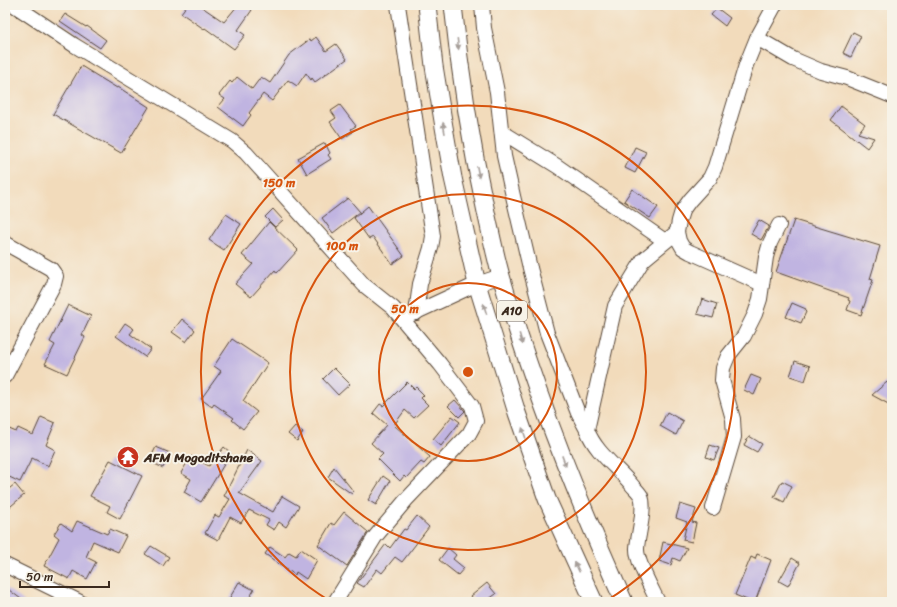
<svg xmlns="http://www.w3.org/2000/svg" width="897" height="607" font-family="Sriracha,sans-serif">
  <rect width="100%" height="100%" fill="#f7f3e8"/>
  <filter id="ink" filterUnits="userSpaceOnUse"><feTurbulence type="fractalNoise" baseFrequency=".025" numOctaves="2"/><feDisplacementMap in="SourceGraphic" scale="8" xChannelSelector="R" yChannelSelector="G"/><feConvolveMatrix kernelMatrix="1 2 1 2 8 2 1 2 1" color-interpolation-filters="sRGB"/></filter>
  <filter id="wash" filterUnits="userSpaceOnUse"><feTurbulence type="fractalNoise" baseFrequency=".012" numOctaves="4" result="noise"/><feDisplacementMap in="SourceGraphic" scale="16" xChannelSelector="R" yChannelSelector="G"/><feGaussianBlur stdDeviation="0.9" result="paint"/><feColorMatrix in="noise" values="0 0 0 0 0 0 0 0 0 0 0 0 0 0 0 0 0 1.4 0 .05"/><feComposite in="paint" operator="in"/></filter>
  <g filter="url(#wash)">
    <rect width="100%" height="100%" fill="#f2dbbb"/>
    <g id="blocks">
      <!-- building -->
      <g fill="#c0b4e1">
        <polygon points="187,5 199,5 224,22 238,5 246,5 252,10 238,30 245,35 234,49 205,28 204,29 181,13"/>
        <polygon points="717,8 730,18 725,26 711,15"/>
        <polygon points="65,14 86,27 87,26 106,40 100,48 60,21"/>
        <polygon points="853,32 861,36 851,57 843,53"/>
        <polygon points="316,37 326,51 336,44 347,59 315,82 312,78 311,80 306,73 297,86 288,80 272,101 263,94 249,113 251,115 243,126 218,107 225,99 219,95 230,81 232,83 237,77 252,89 261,77 270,83 289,55 310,39 311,41"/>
        <polygon points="81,66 117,88 118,87 149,107 121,153 53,114"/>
        <polygon points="340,105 356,126 351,129 353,132 342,139 330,122 336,118 331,111"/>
        <polygon points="841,106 865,124 858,133 874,138 867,148 831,120"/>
        <polygon points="325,143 330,153 328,155 331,159 307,174 298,158"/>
        <polygon points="635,147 646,152 635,173 625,168"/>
        <polygon points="632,189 658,207 650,218 624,201"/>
        <polygon points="348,198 360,212 333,233 322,218"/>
        <polygon points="368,206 404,256 392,264 373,237 369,239 354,218"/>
        <polygon points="273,209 283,220 275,227 265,217"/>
        <polygon points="226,214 241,224 224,250 209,240"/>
        <polygon points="759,220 769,226 761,240 751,234"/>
        <polygon points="794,220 880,246 870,279 873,280 861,315 847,310 850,301 848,300 849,298 776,272"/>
        <polygon points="269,222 298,250 277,273 275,270 251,297 235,284 253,264 242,255"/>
        <polygon points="702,299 717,304 713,318 697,314"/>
        <polygon points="792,303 806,309 805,311 806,312 801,323 786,317"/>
        <polygon points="68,305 91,316 82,335 85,337 67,374 45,364 55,345 50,342"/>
        <polygon points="182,319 195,330 186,342 172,332"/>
        <polygon points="125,323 134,329 130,334 151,349 145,357 116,336"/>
        <polygon points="232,339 268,363 243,401 257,412 243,429 232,420 234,418 214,404 212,407 201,399 221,371 214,366"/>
        <polygon points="795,361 810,366 805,381 790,376"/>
        <polygon points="334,368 350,384 338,395 323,379"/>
        <polygon points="751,375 761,379 754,395 744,390"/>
        <polygon points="407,382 414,389 416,387 424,395 421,398 428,405 414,418 405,410 394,425 430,457 424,464 421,462 406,478 404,476 400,481 378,459 383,454 371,443 387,425 373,413 380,404 383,406"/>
        <polygon points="887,382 892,388 892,406 872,395"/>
        <polygon points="455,400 465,411 459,417 448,406"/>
        <polygon points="667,412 683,421 676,435 660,426"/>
        <polygon points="452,416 460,422 441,446 433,439"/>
        <polygon points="41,417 55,423 46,445 55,450 48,466 32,458 20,482 5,475 5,433 7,428 16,432 18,428 33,435"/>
        <polygon points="295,426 303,432 297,441 288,434"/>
        <polygon points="749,436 762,444 757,452 744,445"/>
        <polygon points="710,445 719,448 714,460 706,457"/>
        <polygon points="156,447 170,453 163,468 149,461"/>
        <polygon points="224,447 231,453 201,502 184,492 191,479 181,473 191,456 209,466"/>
        <polygon points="247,450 262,461 239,493 273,512 282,496 299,506 286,527 279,522 274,530 266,525 269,520 249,510 241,523 230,517 218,540 205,533 215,515 219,517 230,499 224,496"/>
        <polygon points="110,460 142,476 120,519 107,512 110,506 90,496"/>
        <polygon points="334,467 354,492 352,494 328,477"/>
        <polygon points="383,476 390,481 376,505 368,500"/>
        <polygon points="782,481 792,486 784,502 774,497"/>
        <polygon points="15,484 24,495 5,511 5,492"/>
        <polygon points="680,504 696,509 692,522 696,523 692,542 683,540 687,522 676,518"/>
        <polygon points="344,512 368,532 347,566 318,545 331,523 334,525"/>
        <polygon points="417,516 429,527 402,562 395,557 382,573 377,569 364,587 357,583 386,544 390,548 404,529 406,530"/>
        <polygon points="77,521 107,534 110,529 126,536 118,552 93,541 86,557 96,562 87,579 73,571 69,579 44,566 59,538 54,534 61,523 72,531"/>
        <polygon points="663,542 687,548 680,561 673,558 671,565 659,561"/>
        <polygon points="151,546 169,557 163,566 145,554"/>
        <polygon points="270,547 285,557 289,552 296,556 301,549 317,560 306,579 296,572 295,575 265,554"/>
        <polygon points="448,548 456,555 453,559 464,568 458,575 439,560"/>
        <polygon points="757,554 771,560 755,602 752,602 735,595 751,557 755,559"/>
        <polygon points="792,558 800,563 788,586 779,581"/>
        <polygon points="239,582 254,590 247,602 235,602 229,599"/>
        <polygon points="487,583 496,594 485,602 475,602 471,596"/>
        <polygon points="5,587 25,602 5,602"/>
      </g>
    </g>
  </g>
  <g filter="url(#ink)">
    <use href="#blocks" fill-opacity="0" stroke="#564536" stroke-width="1"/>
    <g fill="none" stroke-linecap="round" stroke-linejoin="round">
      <!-- minor casing -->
      <g stroke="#564536" stroke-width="16">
        <g id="minor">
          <polyline points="14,5 74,45 232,141 246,153 364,285 393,308 440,364 472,406 476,421 469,434 406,500 375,537 335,602"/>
          <polyline points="398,5 433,236 431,248 420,284 416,313"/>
          <polyline points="482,5 484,28 497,92 504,156 513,196 530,268 547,333 578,413 587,430"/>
          <polyline points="757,38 793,59 821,71 847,78 892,96"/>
          <polyline points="502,132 557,166 665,241"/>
          <polyline points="5,243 51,269 56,276 54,284 5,376"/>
          <polyline points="762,284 690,252 683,248 679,241 677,232 679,221 682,211 690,200 710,178 715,167 746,65 757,38 775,5"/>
          <polyline points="410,315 477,284 501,276"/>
          <polyline points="713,508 734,437 733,419 722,380 723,368 728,356 744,336 755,314 760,299 766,257 770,243 779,225"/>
          <polyline points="5,565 80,602"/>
          <path d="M 658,602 C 652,589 636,561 637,548 C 638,534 646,509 641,496 C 639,492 634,488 631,484 C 616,466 596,453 587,430 L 615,306 L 643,260 L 677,232"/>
        </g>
      </g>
      <!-- major casing -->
      <g stroke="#564536" stroke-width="19">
        <g id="major">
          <polyline points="427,5 434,66 444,127 453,178 477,284 517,413 547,499 594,602"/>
          <path d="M 453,5 C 460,75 471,144 486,212 C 491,234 495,255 501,276 C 533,388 576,496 624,602"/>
        </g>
      </g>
      <!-- minor -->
      <use href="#minor" stroke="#fff" stroke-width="14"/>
      <!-- major -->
      <use href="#major" stroke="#fff" stroke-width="17"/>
    </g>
    <!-- one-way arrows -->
    <defs><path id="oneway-solid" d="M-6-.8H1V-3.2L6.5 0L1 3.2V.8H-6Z"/></defs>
    <g fill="#a79f9a">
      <use href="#oneway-solid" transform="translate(458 44) rotate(83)"/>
      <use href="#oneway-solid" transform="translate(444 128) rotate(-100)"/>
      <use href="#oneway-solid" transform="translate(478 172) rotate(79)"/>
      <use href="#oneway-solid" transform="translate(485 309) rotate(-107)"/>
      <use href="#oneway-solid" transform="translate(521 339) rotate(73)"/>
      <use href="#oneway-solid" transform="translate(524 433) rotate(-109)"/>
      <use href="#oneway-solid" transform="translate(564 461) rotate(69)"/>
      <use href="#oneway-solid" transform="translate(577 567) rotate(-115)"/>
    </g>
  </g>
  <!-- distance rings -->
  <g fill="none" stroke="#d7540e" stroke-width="2">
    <circle cx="468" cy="372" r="89"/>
    <circle cx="468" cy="372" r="178"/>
    <path d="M330 601A267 267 0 1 1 606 601"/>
  </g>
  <!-- icons -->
  <defs>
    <g id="temple-disc" transform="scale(1.15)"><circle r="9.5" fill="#c8321e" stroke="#f7f3e8"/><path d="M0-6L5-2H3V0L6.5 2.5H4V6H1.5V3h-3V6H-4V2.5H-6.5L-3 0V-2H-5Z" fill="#fff"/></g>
  </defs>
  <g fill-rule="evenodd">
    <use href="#temple-disc" x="128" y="457"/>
  </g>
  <g text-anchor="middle" stroke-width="4" stroke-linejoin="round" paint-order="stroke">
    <!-- shield labels -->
    <rect fill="#f7f3e8" stroke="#73665b" stroke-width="1" x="497" y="301" width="30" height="20" rx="3"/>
    <g font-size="12" font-weight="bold" fill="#3b2a1e">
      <text x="512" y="315">A10</text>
    </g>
    <!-- poi labels -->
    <g font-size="13" font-weight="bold" fill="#3b2a1e" stroke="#f7f3e8" text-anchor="start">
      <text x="144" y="462">AFM Mogoditshane</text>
    </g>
  </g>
  <circle cx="468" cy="372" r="6" fill="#d7540e" stroke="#f7f3e8" stroke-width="2"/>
  <g font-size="12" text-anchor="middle" font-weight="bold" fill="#d7540e" stroke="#f7f3e8" stroke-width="4" stroke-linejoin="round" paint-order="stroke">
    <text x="279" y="187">150 m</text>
    <text x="342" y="250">100 m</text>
    <text x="405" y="313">50 m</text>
  </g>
  <!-- margin -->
  <rect width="897" height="607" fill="none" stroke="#f7f3e8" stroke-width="20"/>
  <!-- scale -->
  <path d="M20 581v6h89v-6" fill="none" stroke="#3b2a1e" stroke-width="2"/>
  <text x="26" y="581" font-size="12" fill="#3b2a1e" stroke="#f7f3e8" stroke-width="3" paint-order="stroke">50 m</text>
</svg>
